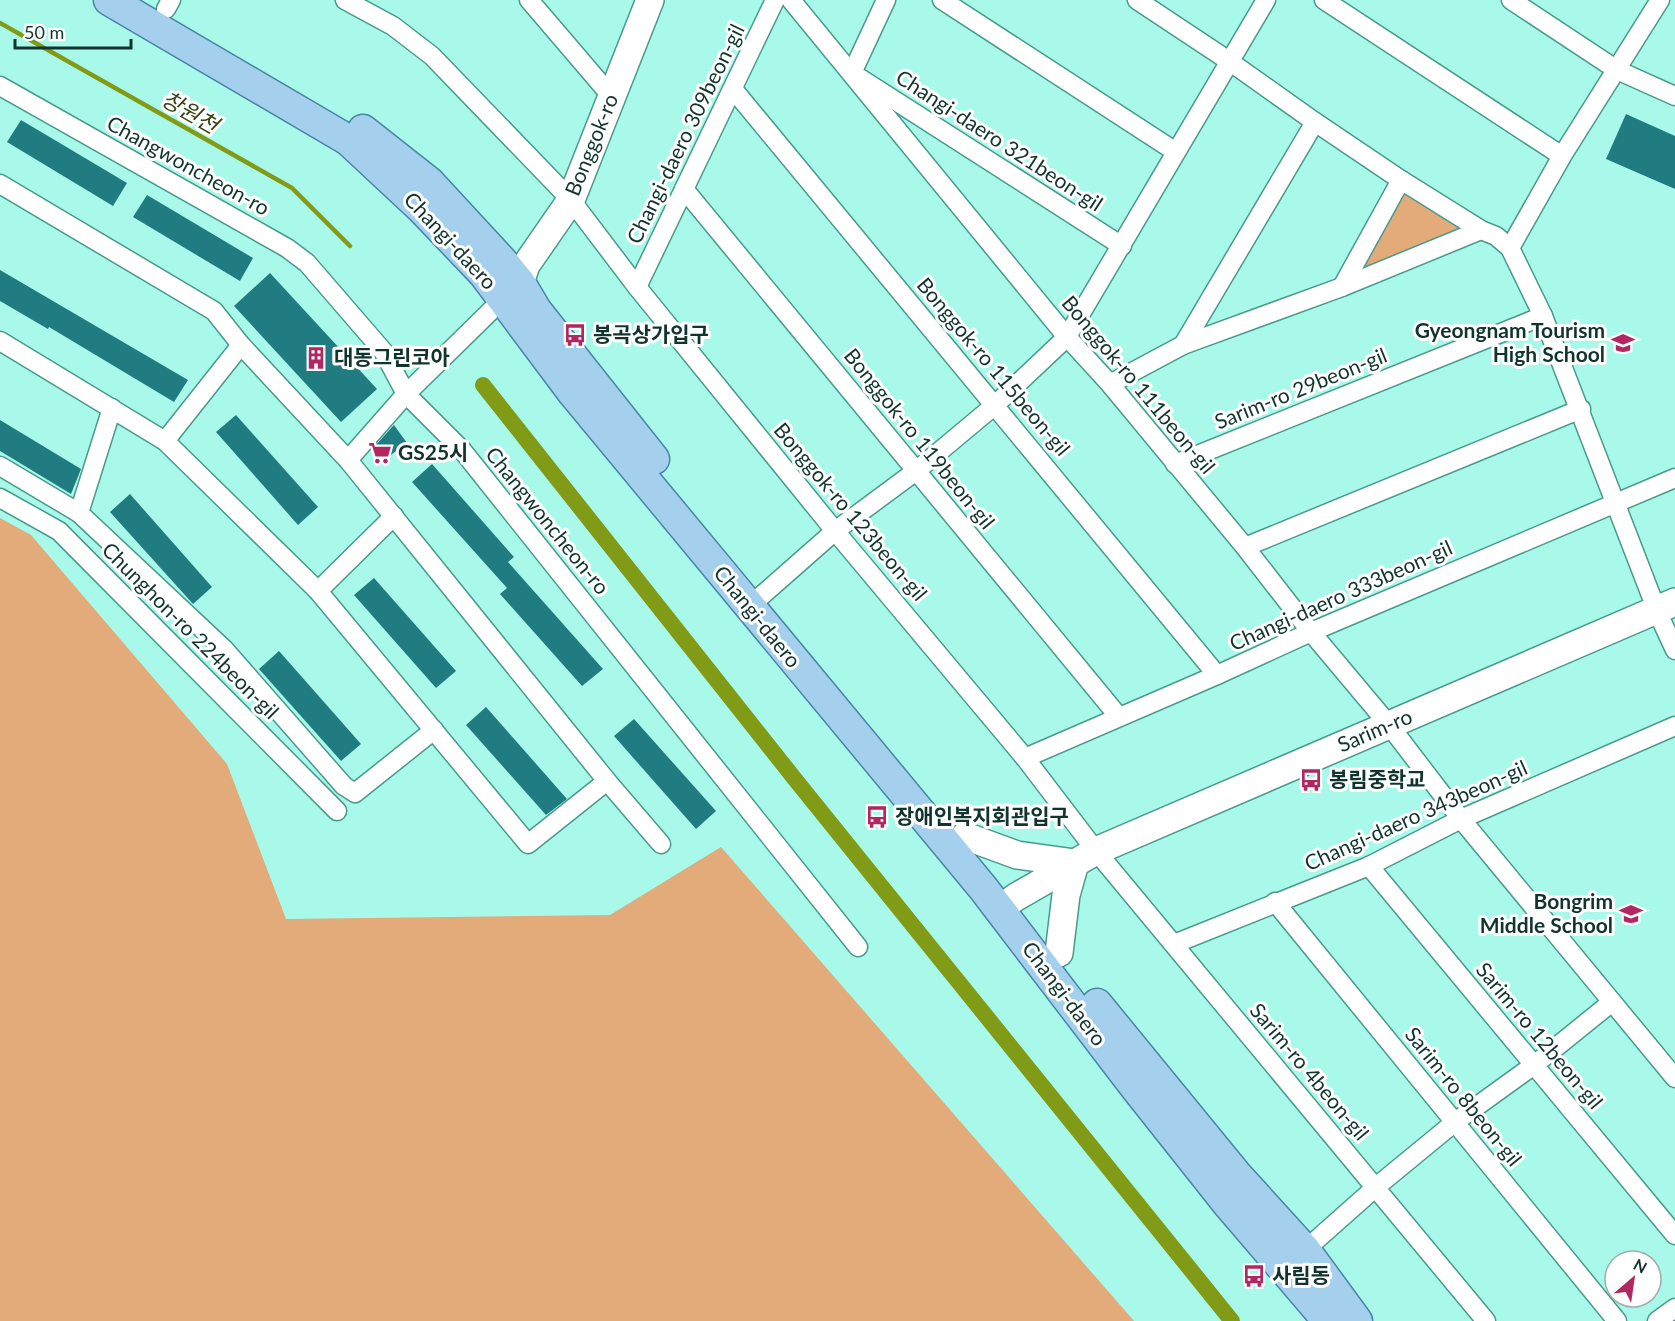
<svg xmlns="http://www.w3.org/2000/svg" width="1675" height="1321" font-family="Lato,'Noto Sans KR',sans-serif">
  <rect width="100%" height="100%" fill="#a8f9e9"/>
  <!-- green -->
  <g fill="#e3aa7a">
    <polygon points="1402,184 1470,228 1352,278"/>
    <polygon points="0,518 31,535 227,764 286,919 610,915 721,847 1134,1321 0,1321"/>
  </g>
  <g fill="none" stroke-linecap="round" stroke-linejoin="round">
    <!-- stream -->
    <polyline stroke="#829b16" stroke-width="4.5" points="0,23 292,188 350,246"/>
    <!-- canal -->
    <polyline stroke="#829b16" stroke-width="16" points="483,385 794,778 1232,1321"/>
  </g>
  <!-- building -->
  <g fill="#217c81">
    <polygon points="1626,114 1675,136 1675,189 1606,159"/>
    <polygon points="21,120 127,183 113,206 7,142"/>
    <polygon points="147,195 253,258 240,281 133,217"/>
    <polygon points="0,270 188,380 174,402 49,327 48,329 0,301"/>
    <polygon points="270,273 377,389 341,422 234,306"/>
    <polygon points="236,415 318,507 298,525 216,432"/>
    <polygon points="0,420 81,469 71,494 0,451"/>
    <polygon points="394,425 407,443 384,460 374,447"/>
    <polygon points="432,464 514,557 508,562 603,669 582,686 500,594 507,588 412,482"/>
    <polygon points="130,494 212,587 193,604 110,512"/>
    <polygon points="374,578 456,671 436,688 354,595"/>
    <polygon points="279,651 361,744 341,761 259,669"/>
    <polygon points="486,707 567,799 546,815 466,725"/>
    <polygon points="634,719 716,811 696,829 614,736"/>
  </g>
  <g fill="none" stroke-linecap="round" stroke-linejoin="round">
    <!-- street casing -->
    <g stroke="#4a9a8c" stroke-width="21">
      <g id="street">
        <polyline points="345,0 393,26 432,56 571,200 637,287 835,531 1025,758 1096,851 1486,1321"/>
        <polyline points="529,0 612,97"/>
        <polyline points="791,0 1067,337 1110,384 1245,547 1311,632 1389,725 1461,819 1675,1078"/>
        <polyline points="886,0 852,73 1122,246"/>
        <polyline points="942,0 1176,152"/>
        <polyline points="1137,0 1229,61 1315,122 1401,180 1481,230 1496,236 1510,248 1543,316 1657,611 1675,650"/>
        <polyline points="1324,0 1562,156"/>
        <polyline points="1511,0 1617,70 1675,96"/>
        <polyline points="166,9 171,0"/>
        <polyline points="0,86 287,248 307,263 383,351 406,394 462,450 858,947"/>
        <polyline points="733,89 1217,675"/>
        <polyline points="0,184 214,311 241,345 348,460 607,781 661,844"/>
        <polyline points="684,189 1119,717"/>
        <polyline points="1510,248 1562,156 1660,0"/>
        <polyline points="637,287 775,0"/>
        <polyline points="1342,287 1401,180"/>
        <polyline points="0,341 165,441 318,591 528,844 607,781"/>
        <polyline points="1183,345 1315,122"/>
        <polyline points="1110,384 1183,345 1342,287 1481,230"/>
        <polyline points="165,441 241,345"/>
        <polyline points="348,460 406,394 509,293"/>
        <polyline points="1175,464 1543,316"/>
        <polyline points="0,466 79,513 112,408"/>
        <polyline points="0,498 59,531 337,811"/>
        <polyline points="79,513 224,649 344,786 355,793 434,730"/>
        <polyline points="1245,547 1581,409"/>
        <polyline points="318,591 394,516"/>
        <polyline points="760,597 835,531 916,471 995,405 1067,337 1266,0"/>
        <polyline points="1025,758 1217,675 1311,632 1675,478"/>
        <polyline points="1369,866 1675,1235"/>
        <polyline points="1275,902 1617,1321"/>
        <polyline points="1174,944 1369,866 1461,819 1675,726"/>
        <polyline points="1305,1250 1376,1187 1455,1122 1534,1065 1612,1002"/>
        <polyline points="1657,1321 1675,1308"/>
      </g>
    </g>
    <!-- secondary casing -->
    <g stroke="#4a9a8c" stroke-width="30">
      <g id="secondary">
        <polyline points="520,283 526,265 571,200 650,0"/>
        <polyline points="965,836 1017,855 1075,863"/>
        <polyline points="1000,909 1016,897 1096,851 1675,602"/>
        <polyline points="1059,953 1066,895 1075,863"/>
      </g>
    </g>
    <!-- primary casing -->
    <g stroke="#4985a4" stroke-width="33">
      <g id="primary">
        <polyline points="109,0 348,140 422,209 484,274 573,393 983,888 1135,1087 1227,1203 1328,1321"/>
        <polyline points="363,130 429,182 502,261 520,283 536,310 654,459"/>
        <polyline points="1097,1004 1236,1174 1305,1250 1357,1321"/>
      </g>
    </g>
    <!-- street -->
    <use href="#street" stroke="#fff" stroke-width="18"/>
    <!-- secondary -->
    <use href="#secondary" stroke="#fff" stroke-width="27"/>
    <!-- primary -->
    <use href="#primary" stroke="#a4d0ee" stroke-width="30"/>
  </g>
  <!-- icons -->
  <defs>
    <g id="bus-bare" transform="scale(1.8)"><path d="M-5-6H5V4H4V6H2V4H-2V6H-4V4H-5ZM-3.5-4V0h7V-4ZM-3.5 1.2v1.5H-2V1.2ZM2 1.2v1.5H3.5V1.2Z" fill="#b22661" stroke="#fff" stroke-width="2.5" paint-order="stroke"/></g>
    <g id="school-bare" transform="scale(1.8)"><path d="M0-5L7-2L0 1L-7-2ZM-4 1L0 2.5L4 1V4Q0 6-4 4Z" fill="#b22661" stroke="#fff" stroke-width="2.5" paint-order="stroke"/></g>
    <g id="building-bare" transform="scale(1.8)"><path d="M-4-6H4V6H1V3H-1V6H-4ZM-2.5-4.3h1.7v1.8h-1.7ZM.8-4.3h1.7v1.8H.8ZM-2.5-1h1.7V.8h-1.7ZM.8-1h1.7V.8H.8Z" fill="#b22661" stroke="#fff" stroke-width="2.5" paint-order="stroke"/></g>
    <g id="supermarket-bare" transform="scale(1.8)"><path d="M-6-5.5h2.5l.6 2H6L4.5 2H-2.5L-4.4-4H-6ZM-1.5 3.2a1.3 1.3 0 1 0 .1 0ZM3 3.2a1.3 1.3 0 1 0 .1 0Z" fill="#b22661" stroke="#fff" stroke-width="2.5" paint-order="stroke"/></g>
  </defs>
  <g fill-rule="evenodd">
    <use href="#bus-bare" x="575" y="335"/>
    <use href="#school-bare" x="1623" y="343"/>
    <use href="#building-bare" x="316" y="358"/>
    <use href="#supermarket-bare" x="380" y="453"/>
    <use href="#bus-bare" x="1311" y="780"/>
    <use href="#bus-bare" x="877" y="817"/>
    <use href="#school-bare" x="1631" y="914"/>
    <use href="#bus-bare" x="1254" y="1276"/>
  </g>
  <g text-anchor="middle" stroke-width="6" stroke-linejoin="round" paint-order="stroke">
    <!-- street labels -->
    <g font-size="21" fill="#12342f" stroke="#fff">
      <text transform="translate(686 134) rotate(-64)" y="7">Changi-daero 309beon-gil</text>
      <text transform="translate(999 141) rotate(33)" y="7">Changi-daero 321beon-gil</text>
      <text transform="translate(592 145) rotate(-68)" y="7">Bonggok-ro</text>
      <text transform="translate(188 166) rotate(29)" y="7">Changwoncheon-ro</text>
      <text transform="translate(450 241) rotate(47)" y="7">Changi-daero</text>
      <text transform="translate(993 367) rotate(50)" y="7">Bonggok-ro 115beon-gil</text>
      <text transform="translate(1138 385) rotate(50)" y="7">Bonggok-ro 111beon-gil</text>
      <text transform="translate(1301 389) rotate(-22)" y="7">Sarim-ro 29beon-gil</text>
      <text transform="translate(919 439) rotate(51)" y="7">Bonggok-ro 119beon-gil</text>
      <text transform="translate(850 512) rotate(50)" y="7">Bonggok-ro 123beon-gil</text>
      <text transform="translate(547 521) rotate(51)" y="7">Changwoncheon-ro</text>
      <text transform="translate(1341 596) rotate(-24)" y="7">Changi-daero 333beon-gil</text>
      <text transform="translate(757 617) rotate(51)" y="7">Changi-daero</text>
      <text transform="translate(190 631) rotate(45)" y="7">Chunghon-ro 224beon-gil</text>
      <text transform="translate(1375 731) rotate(-23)" y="7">Sarim-ro</text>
      <text transform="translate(1416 816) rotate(-24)" y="7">Changi-daero 343beon-gil</text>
      <text transform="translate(1064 994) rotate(53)" y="7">Changi-daero</text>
      <text transform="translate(1539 1036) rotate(50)" y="7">Sarim-ro 12beon-gil</text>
      <text transform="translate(1309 1072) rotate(50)" y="7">Sarim-ro 4beon-gil</text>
      <text transform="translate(1463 1097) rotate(51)" y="7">Sarim-ro 8beon-gil</text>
    </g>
    <!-- poi labels -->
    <g font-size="21" font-weight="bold" fill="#12342f" stroke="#fff" text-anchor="start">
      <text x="1605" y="338" text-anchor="end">Gyeongnam Tourism<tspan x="1605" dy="24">High School</tspan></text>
      <text x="593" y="342">봉곡상가입구</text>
      <text x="334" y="365">대동그린코아</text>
      <text x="398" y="460">GS25시</text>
      <text x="1329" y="787">봉림중학교</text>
      <text x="895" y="824">장애인복지회관입구</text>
      <text x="1613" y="909" text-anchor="end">Bongrim<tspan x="1613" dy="24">Middle School</tspan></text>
      <text x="1272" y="1283">사림동</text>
    </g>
    <!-- water labels -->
    <g font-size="22" font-style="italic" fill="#384312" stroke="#fff">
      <text transform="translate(190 112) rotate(30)" y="8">창원천</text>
    </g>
  </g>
  <!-- north arrow -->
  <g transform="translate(1633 1279) rotate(29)"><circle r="28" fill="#ffffff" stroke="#a0aeac" stroke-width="1.5"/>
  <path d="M0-4.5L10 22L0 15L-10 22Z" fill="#b22661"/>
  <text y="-9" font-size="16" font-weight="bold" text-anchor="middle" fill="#12342f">N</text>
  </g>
  <!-- scale -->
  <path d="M15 39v9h116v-9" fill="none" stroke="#12342f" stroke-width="3"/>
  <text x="24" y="39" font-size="18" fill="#12342f" stroke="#ffffff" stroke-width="4.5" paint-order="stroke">50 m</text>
</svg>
